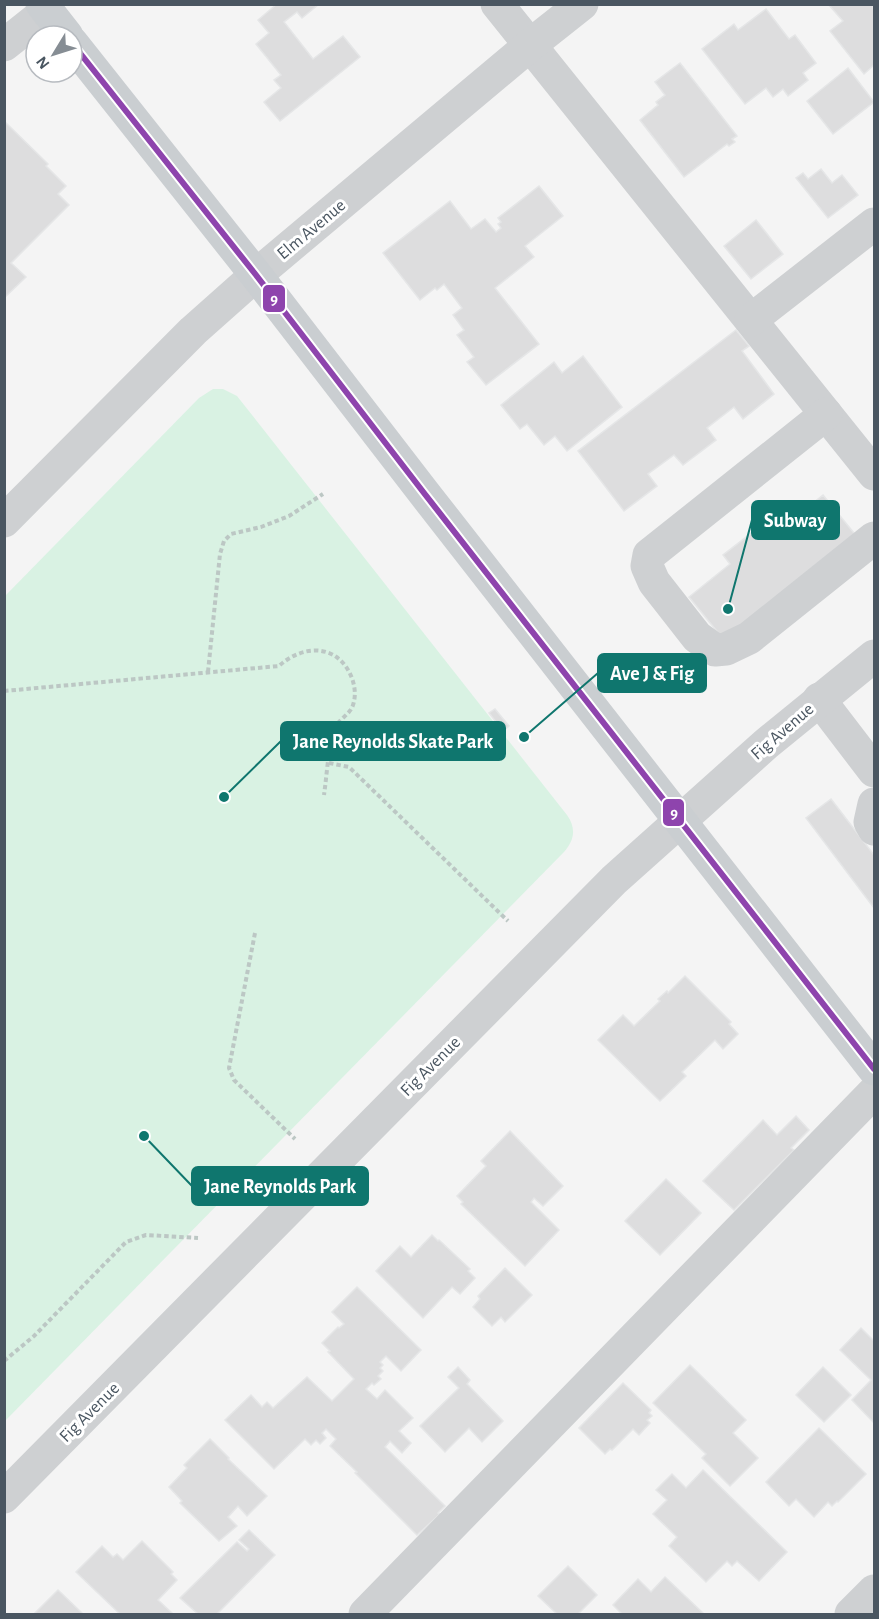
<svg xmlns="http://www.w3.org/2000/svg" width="879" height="1619" font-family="'Alegreya Sans',sans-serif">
  <rect width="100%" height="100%" fill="#f4f4f4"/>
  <!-- green -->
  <path fill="#d9f2e3" d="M 213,389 L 223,389 L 237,396 L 567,815 C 576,828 575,839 564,852 L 5,1421 L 5,596 L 199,398 Z"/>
  <!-- building -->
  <g fill="#ddddde" stroke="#e5e6e7" stroke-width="1.5">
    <polygon points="277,4 319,4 302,18 297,12 284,22 313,59 343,36 360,57 280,121 264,102 281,88 274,80 281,75 256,44 269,33 258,20"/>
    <polygon points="828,4 874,4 873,8 874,11 874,65 864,74 830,31 843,21"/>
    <polygon points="766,9 789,39 795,35 816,63 803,73 808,80 788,96 783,89 773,97 766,88 745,104 702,49 734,24 738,30"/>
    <polygon points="680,63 737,136 732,139 735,142 729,146 727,144 684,177 640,120 658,105 656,102 665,95 655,82"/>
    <polygon points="848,68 874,102 833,134 807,101"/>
    <polygon points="4,121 48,164 46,166 66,186 58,194 69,205 11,263 26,277 4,298"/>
    <polygon points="821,169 832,183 842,175 858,195 828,218 796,178 803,173 808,179"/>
    <polygon points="539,186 563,216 525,246 534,257 495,288 539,344 486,385 467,362 474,357 457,335 464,330 453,315 462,308 444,284 437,290 435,288 420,300 383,253 450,201 471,229 485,219 496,232 501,228 498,224 501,222 498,218"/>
    <polygon points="756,220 783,254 751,279 724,246"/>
    <polygon points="736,330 749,346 742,351 774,394 743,419 734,407 707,428 716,440 683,465 674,455 648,474 657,486 624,511 578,451"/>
    <polygon points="583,356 622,407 567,451 555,436 544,445 527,424 520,429 501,405 554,362 562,373"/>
    <polygon points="823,495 858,538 734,637 720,635 689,597 730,564 723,555 767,521 776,533"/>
    <polygon points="495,709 509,726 503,731 489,713"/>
    <polygon points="831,799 874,855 874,908 806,818"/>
    <polygon points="685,976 731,1022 729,1024 738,1034 723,1049 715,1040 682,1072 686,1076 660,1101 598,1040 623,1015 634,1026 660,1001 658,999 667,991 668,993"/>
    <polygon points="796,1116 809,1130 791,1148 794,1150 734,1210 703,1181 763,1120 777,1135"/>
    <polygon points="510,1131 563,1186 543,1206 534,1198 531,1202 559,1230 525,1266 461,1204 463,1202 457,1196 486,1166 481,1161"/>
    <polygon points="666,1179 701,1213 660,1255 625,1221"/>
    <polygon points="432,1235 438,1241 439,1240 470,1269 468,1271 475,1278 460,1294 452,1287 423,1318 376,1271 400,1246 411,1257"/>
    <polygon points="505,1268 532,1295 505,1322 501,1317 492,1326 473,1307 480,1299 478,1296"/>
    <polygon points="357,1287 421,1350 401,1371 386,1356 380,1362 383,1365 380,1368 383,1371 378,1376 381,1379 374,1385 372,1383 366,1389 377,1399 385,1390 413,1418 399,1431 411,1443 402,1453 390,1441 385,1447 445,1506 438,1513 440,1514 417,1535 355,1473 357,1472 330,1446 336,1439 326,1429 322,1433 326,1438 320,1444 316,1440 311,1445 305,1439 274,1469 225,1420 251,1395 262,1407 267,1402 273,1408 307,1377 332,1401 354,1379 328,1352 330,1351 322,1343 338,1327 339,1328 344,1324 332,1312"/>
    <polygon points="861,1328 874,1341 874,1423 852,1400 871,1380 840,1350"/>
    <polygon points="690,1365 746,1420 733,1433 758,1458 730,1486 702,1458 706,1454 653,1403"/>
    <polygon points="458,1367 470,1380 467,1384 503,1421 482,1442 469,1428 445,1452 420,1426 459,1388 448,1377"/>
    <polygon points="823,1367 851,1395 824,1422 796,1395"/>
    <polygon points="623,1383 651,1410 649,1413 652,1416 647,1420 650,1423 639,1435 633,1429 612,1450 610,1449 605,1454 579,1428"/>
    <polygon points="819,1428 866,1474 838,1502 837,1501 832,1506 828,1502 814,1517 796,1499 789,1506 766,1482"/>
    <polygon points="210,1439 229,1458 228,1459 267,1496 247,1516 238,1506 228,1517 237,1526 219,1541 180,1503 182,1501 169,1487 187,1468 184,1465"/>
    <polygon points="703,1470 787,1552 759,1581 737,1561 732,1566 727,1561 706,1582 669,1546 677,1537 653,1514 667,1500 656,1490 672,1474 686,1488"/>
    <polygon points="249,1530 275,1555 217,1614 198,1614 180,1598 237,1542 247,1551 249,1549 239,1540"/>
    <polygon points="142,1541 173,1572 171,1574 177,1580 158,1600 173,1614 120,1614 76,1572 102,1546 113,1557 117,1554 123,1560"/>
    <polygon points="568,1566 597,1595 578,1614 557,1614 538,1596"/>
    <polygon points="665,1577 704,1614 622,1614 613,1605 638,1579 651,1592"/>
    <polygon points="58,1590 83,1614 34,1614"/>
  </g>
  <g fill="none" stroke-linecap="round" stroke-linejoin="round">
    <!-- path -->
    <g stroke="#bcc7c4" stroke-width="4" stroke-dasharray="4.5 3" stroke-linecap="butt">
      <polyline points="208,672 220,554 224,541 231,534 261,527 289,516 323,494"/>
      <path d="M 4,691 L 279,666 C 291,655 309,647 326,652 C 346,657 360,685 353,705 C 350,715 337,720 334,730 C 328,750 327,774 324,795"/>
      <polyline points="329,763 349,767 508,921"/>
      <polyline points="255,933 229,1068 234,1080 295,1139"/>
      <polyline points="4,1361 34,1336 126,1242 146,1235 198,1238"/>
    </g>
    <!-- minor -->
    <g stroke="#ced0d2" stroke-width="33">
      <polyline points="497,4 874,474"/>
      <polyline points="4,45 47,11"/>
      <polyline points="751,320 874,224"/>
      <polyline points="826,414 649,555 647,566 654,582 697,637 715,650 726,649 749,638 874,538"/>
      <polyline points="4,521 193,331 256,275 529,46 582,4"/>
      <polyline points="819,699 874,771"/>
      <polyline points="874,804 870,822 874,829"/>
      <polyline points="4,1497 614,880 766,744 874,656"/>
      <polyline points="365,1614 874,1092"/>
      <polyline points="851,1614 874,1591"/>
    </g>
    <!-- major -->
    <g stroke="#caced1" stroke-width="33">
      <polyline points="42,4 67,36"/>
      <polyline points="72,43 256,275 424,493 874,1069"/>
    </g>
    <!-- bus-1 casing -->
    <g stroke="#fff" stroke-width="10">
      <polyline id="bus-1" points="72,43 256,275 424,493 874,1069"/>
    </g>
    <!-- bus-1 -->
    <use href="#bus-1" stroke="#8e44ad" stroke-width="6"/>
  </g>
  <g text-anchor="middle" stroke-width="6" stroke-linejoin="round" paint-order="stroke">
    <!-- street labels -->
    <g font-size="18" fill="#4a5661" stroke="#fff">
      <text transform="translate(311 229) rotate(-40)" y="6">Elm Avenue</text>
      <text transform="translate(782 731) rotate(-41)" y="6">Fig Avenue</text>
      <text transform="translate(430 1066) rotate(-45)" y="6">Fig Avenue</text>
      <text transform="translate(89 1412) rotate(-45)" y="6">Fig Avenue</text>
    </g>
  </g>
  <!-- callouts -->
  <path fill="none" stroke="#0f766e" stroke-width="2" d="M728 609L752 520M524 737L598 673M224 797L281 741M144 1136L192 1186"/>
  <g fill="#0f766e" stroke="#fff" stroke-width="2">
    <circle cx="728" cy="609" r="6"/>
    <circle cx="524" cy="737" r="6"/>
    <circle cx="224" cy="797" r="6"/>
    <circle cx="144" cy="1136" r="6"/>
  </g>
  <g fill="#0f766e" stroke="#0f766e" stroke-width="2">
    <rect x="752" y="501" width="87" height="38" rx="6"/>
    <rect x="598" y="654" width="108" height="38" rx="6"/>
    <rect x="281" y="722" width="224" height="38" rx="6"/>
    <rect x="192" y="1167" width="176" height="38" rx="6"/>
  </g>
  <g font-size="20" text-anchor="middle" font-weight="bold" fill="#fff">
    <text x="795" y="527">Subway</text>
    <text x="652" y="680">Ave J &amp; Fig</text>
    <text x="393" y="748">Jane Reynolds Skate Park</text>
    <text x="280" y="1193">Jane Reynolds Park</text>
  </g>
  <g stroke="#fff" stroke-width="2">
    <rect x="262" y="284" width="24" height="29" rx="6" fill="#8e44ad"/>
    <rect x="662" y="798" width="23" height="29" rx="6" fill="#8e44ad"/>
  </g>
  <g font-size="16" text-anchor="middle" font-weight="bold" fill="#fff">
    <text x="274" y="304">9</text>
    <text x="674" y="818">9</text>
  </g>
  <!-- border -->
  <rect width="879" height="1619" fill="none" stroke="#4a5661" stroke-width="12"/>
  <!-- north arrow -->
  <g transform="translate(54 54) rotate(232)"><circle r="28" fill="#ffffff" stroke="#b7bbc0" stroke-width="1.5"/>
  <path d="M0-4.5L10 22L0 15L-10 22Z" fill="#868d94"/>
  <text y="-9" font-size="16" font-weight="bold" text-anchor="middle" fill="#4a5661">N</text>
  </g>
</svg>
